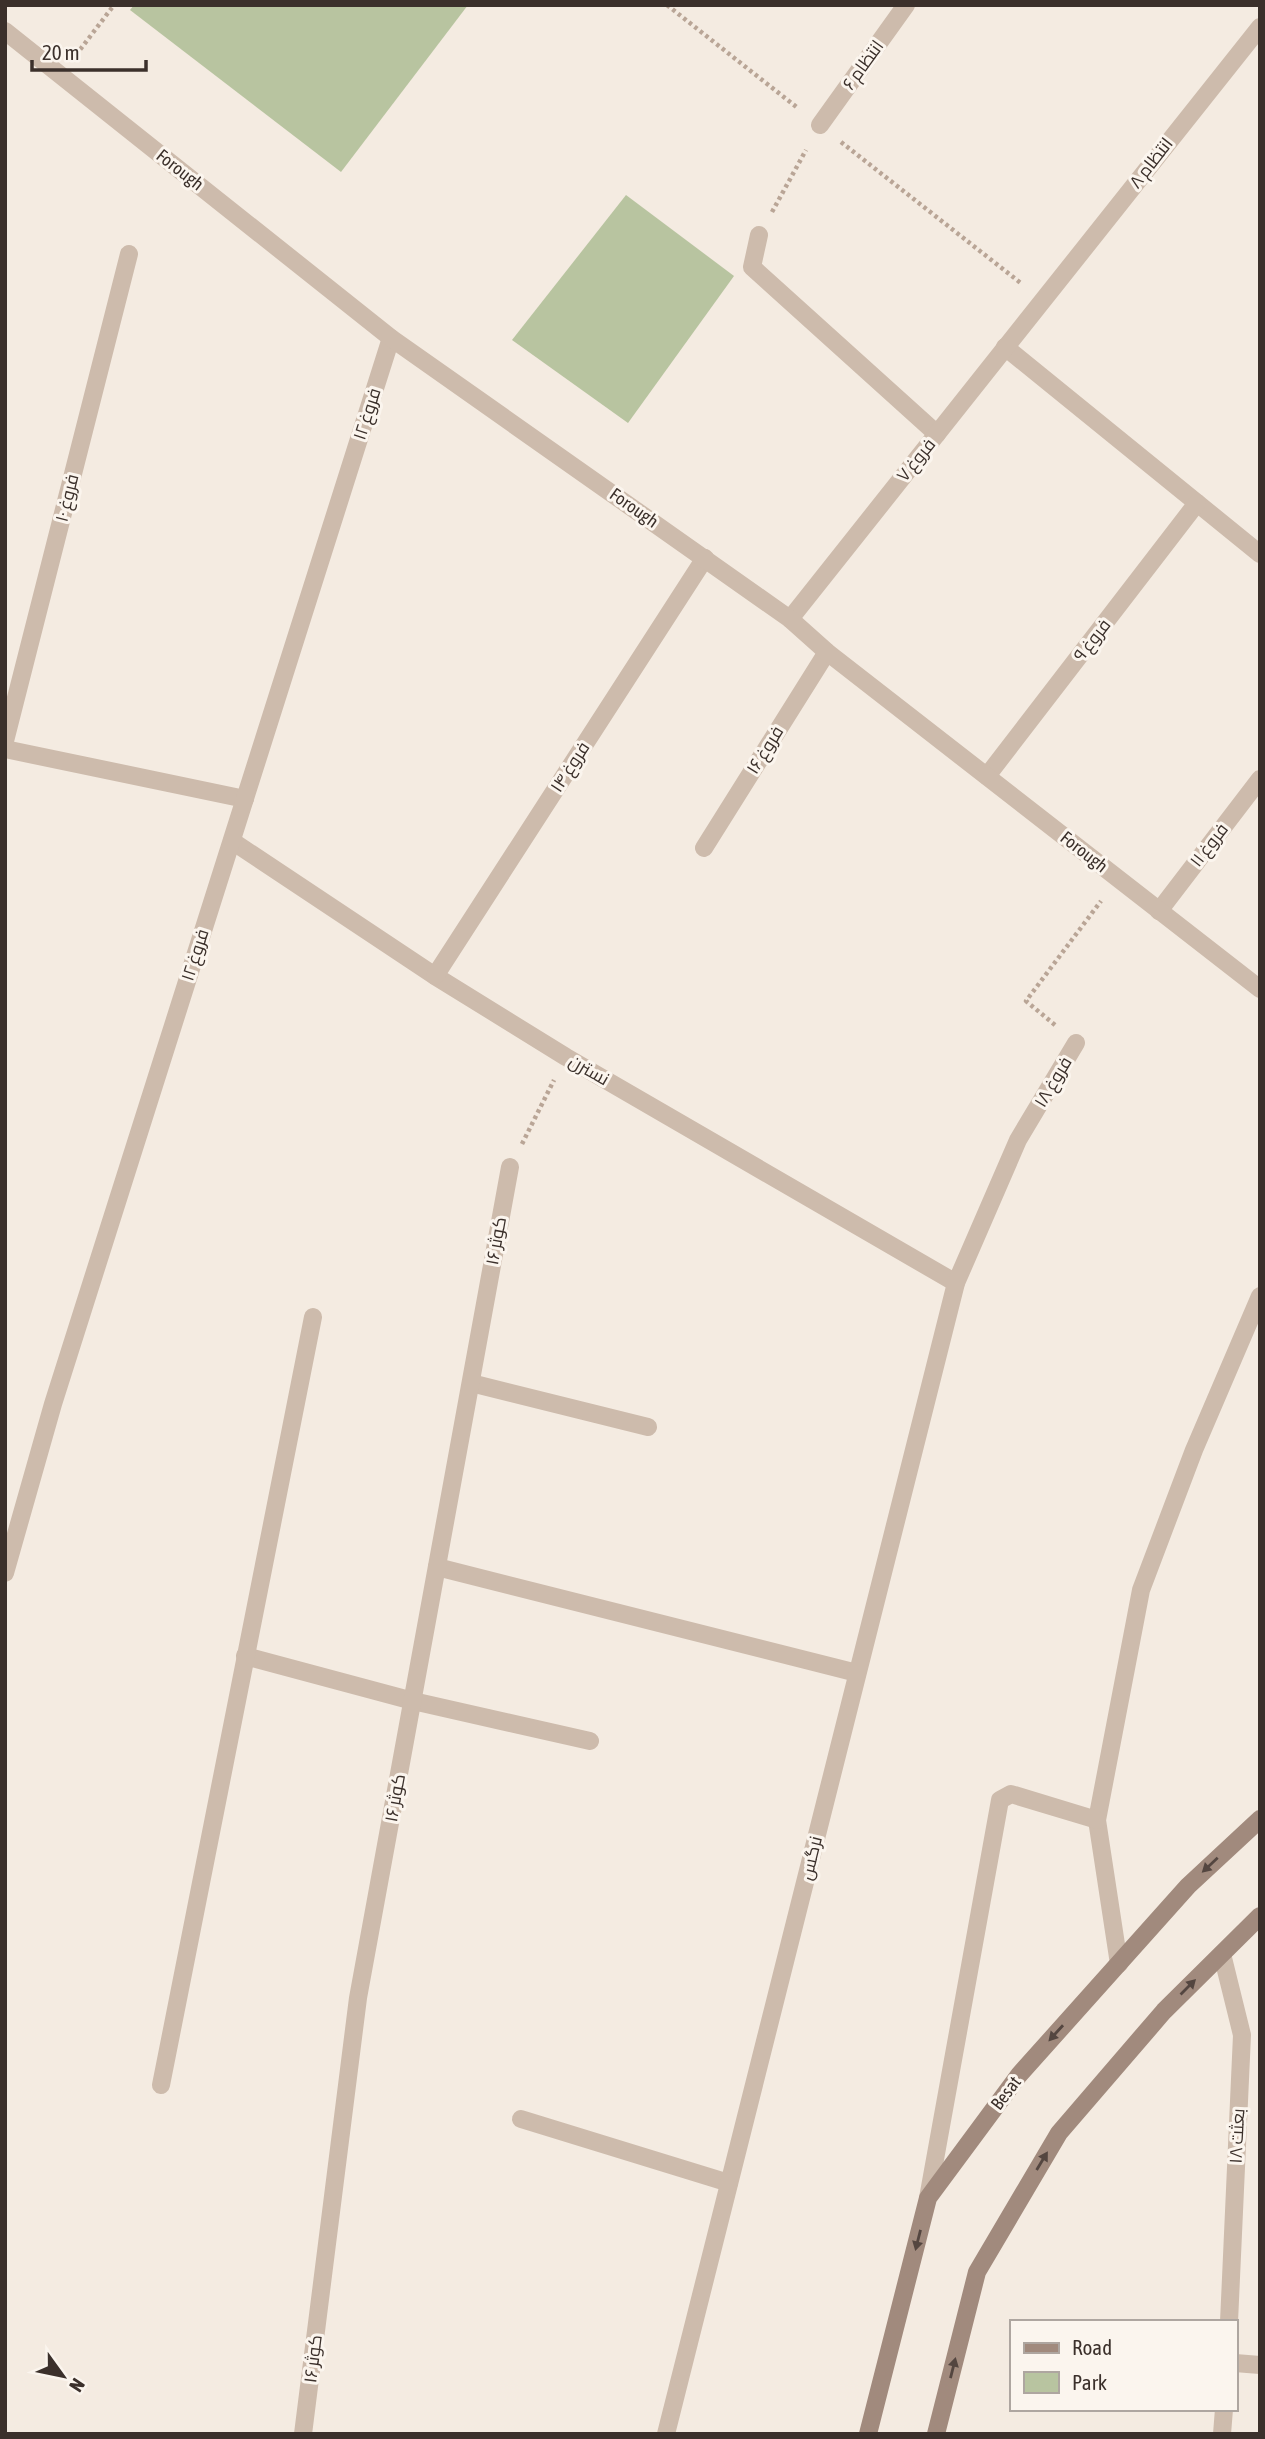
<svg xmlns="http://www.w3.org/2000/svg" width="1265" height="2439" font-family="'Asap Condensed',Cairo,sans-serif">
  <rect width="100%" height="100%" fill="#f4ebe1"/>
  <!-- green -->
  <g fill="#b8c4a0">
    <polygon points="134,5 468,5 341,172 130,10"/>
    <polygon points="626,195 734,276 628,423 512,340"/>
  </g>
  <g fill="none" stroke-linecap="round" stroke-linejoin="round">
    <!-- path -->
    <g stroke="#b9a596" stroke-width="4.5" stroke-dasharray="3.5 3.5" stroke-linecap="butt">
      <polyline points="667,5 799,109"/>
      <polyline points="76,55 114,5"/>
      <polyline points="841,142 1022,284"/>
      <polyline points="772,212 806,150"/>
      <polyline points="1055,1025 1026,1001 1101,901"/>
      <polyline points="522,1144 554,1080"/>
    </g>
    <!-- minor -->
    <g stroke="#cdbbac" stroke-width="18">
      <polyline points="820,125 906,5"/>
      <polyline points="759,235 752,267 937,434"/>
      <polyline points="1005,347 1260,554"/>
      <polyline points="790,619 1260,27"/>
      <polyline points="5,741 129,254"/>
      <polyline points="5,749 245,799"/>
      <polyline points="987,776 1197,503"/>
      <polyline points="232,841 435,976 566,1057 956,1283"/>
      <polyline points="704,848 827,652"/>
      <polyline points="1159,911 1260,779"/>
      <polyline points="435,976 705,558"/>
      <polyline points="471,1383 648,1427"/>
      <polyline points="437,1567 857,1673"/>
      <polyline points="5,1573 53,1404 391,338"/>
      <polyline points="245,1656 413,1701 590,1741"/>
      <polyline points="1222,1954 1242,2035 1229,2322"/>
      <polyline points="1119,1964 1097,1820 1141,1590 1194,1450 1260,1296"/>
      <polyline points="161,2085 313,1317"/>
      <polyline points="521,2119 729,2183"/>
      <polyline points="928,2198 1000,1800 1011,1794 1097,1820"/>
      <polyline points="1235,2363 1260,2365"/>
      <polyline points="303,2434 358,1998 510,1167"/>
      <polyline points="666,2434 956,1283 1018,1140 1076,1043"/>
      <polyline points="1222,2434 1224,2409"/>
    </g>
    <!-- tertiary -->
    <polyline stroke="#cdbbac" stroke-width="18" points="5,31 391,338 790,619 827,652 1260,989"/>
    <!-- secondary -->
    <g stroke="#a18a7d" stroke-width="18">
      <polyline points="868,2434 928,2198 1019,2075 1188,1886 1260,1819"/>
      <polyline points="936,2434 977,2272 1059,2133 1164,2011 1260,1916"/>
    </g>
  </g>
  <!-- one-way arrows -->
  <defs><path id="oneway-solid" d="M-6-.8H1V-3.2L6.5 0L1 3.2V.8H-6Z" transform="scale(1.75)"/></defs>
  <g fill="#544640">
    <use href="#oneway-solid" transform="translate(1210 1865) rotate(137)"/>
    <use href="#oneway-solid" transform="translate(1188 1987) rotate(-45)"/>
    <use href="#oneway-solid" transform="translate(1056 2033) rotate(132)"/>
    <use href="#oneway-solid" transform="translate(1042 2161) rotate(-59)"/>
    <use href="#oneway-solid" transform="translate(918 2240) rotate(104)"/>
    <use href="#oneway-solid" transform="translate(953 2368) rotate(-76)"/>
  </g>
  <g text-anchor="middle" stroke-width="6" stroke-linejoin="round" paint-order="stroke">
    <!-- street labels -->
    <g font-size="18" fill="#3b302b" stroke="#fbf5ee">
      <text transform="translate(863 65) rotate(-54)" y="6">انتظام ۶</text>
      <text transform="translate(1151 163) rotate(-52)" y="6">انتظام ۸</text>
      <text transform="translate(180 170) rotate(38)" y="6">Forough</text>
      <text transform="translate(367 414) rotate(-72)" y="6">فروغ ۱۲</text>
      <text transform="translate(916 460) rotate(-51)" y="6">فروغ ۷</text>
      <text transform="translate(67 498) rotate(-76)" y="6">فروغ ۱۰</text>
      <text transform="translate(634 508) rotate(35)" y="6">Forough</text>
      <text transform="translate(1092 640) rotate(-52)" y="6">فروغ ۹</text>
      <text transform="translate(765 750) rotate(-58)" y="6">فروغ ۱۶</text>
      <text transform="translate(570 767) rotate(-57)" y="6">فروغ ۱۴</text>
      <text transform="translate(1209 845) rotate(-52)" y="6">فروغ ۱۱</text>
      <text transform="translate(1084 852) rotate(38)" y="6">Forough</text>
      <text transform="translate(195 955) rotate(-72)" y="6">فروغ ۱۲</text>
      <text transform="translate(589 1070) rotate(30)" y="6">نسترن</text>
      <text transform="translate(1053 1082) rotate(-59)" y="6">فروغ ۱۸</text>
      <text transform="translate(496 1241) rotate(-80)" y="6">کوثر ۱۶</text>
      <text transform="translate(395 1798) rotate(-80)" y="6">کوثر ۱۶</text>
      <text transform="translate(811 1858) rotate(-76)" y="6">نرگس</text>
      <text transform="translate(1006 2093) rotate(-53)" y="6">Besat</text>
      <text transform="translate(1237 2136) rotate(-87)" y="6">بعثت ۱۸</text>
      <text transform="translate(313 2359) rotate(-83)" y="6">کوثر ۱۶</text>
    </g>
  </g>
  <!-- border -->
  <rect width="1265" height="2439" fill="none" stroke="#3b302b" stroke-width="14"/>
  <!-- legend -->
  <rect x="1010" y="2320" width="228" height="91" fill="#fbf5ee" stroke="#aea6a0" stroke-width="2"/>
  <rect x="1024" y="2343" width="35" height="10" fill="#a18a7d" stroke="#aea6a0" stroke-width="2"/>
  <text x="1072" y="2355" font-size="21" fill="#3b302b">Road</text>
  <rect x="1024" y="2372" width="35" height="21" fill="#b8c4a0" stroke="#aea6a0" stroke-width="2"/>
  <text x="1072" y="2390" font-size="21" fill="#3b302b">Park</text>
  <!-- north arrow -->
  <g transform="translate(63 2376) rotate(123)" stroke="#fbf5ee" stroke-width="5" paint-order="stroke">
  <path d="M0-5L12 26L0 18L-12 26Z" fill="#3b302b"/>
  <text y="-10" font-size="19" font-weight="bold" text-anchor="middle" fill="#3b302b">N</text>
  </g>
  <!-- scale -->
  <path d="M32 60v10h114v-10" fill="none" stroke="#3b302b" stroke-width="3.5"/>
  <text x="42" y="60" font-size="21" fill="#3b302b" stroke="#fbf5ee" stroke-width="5" paint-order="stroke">20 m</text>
</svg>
